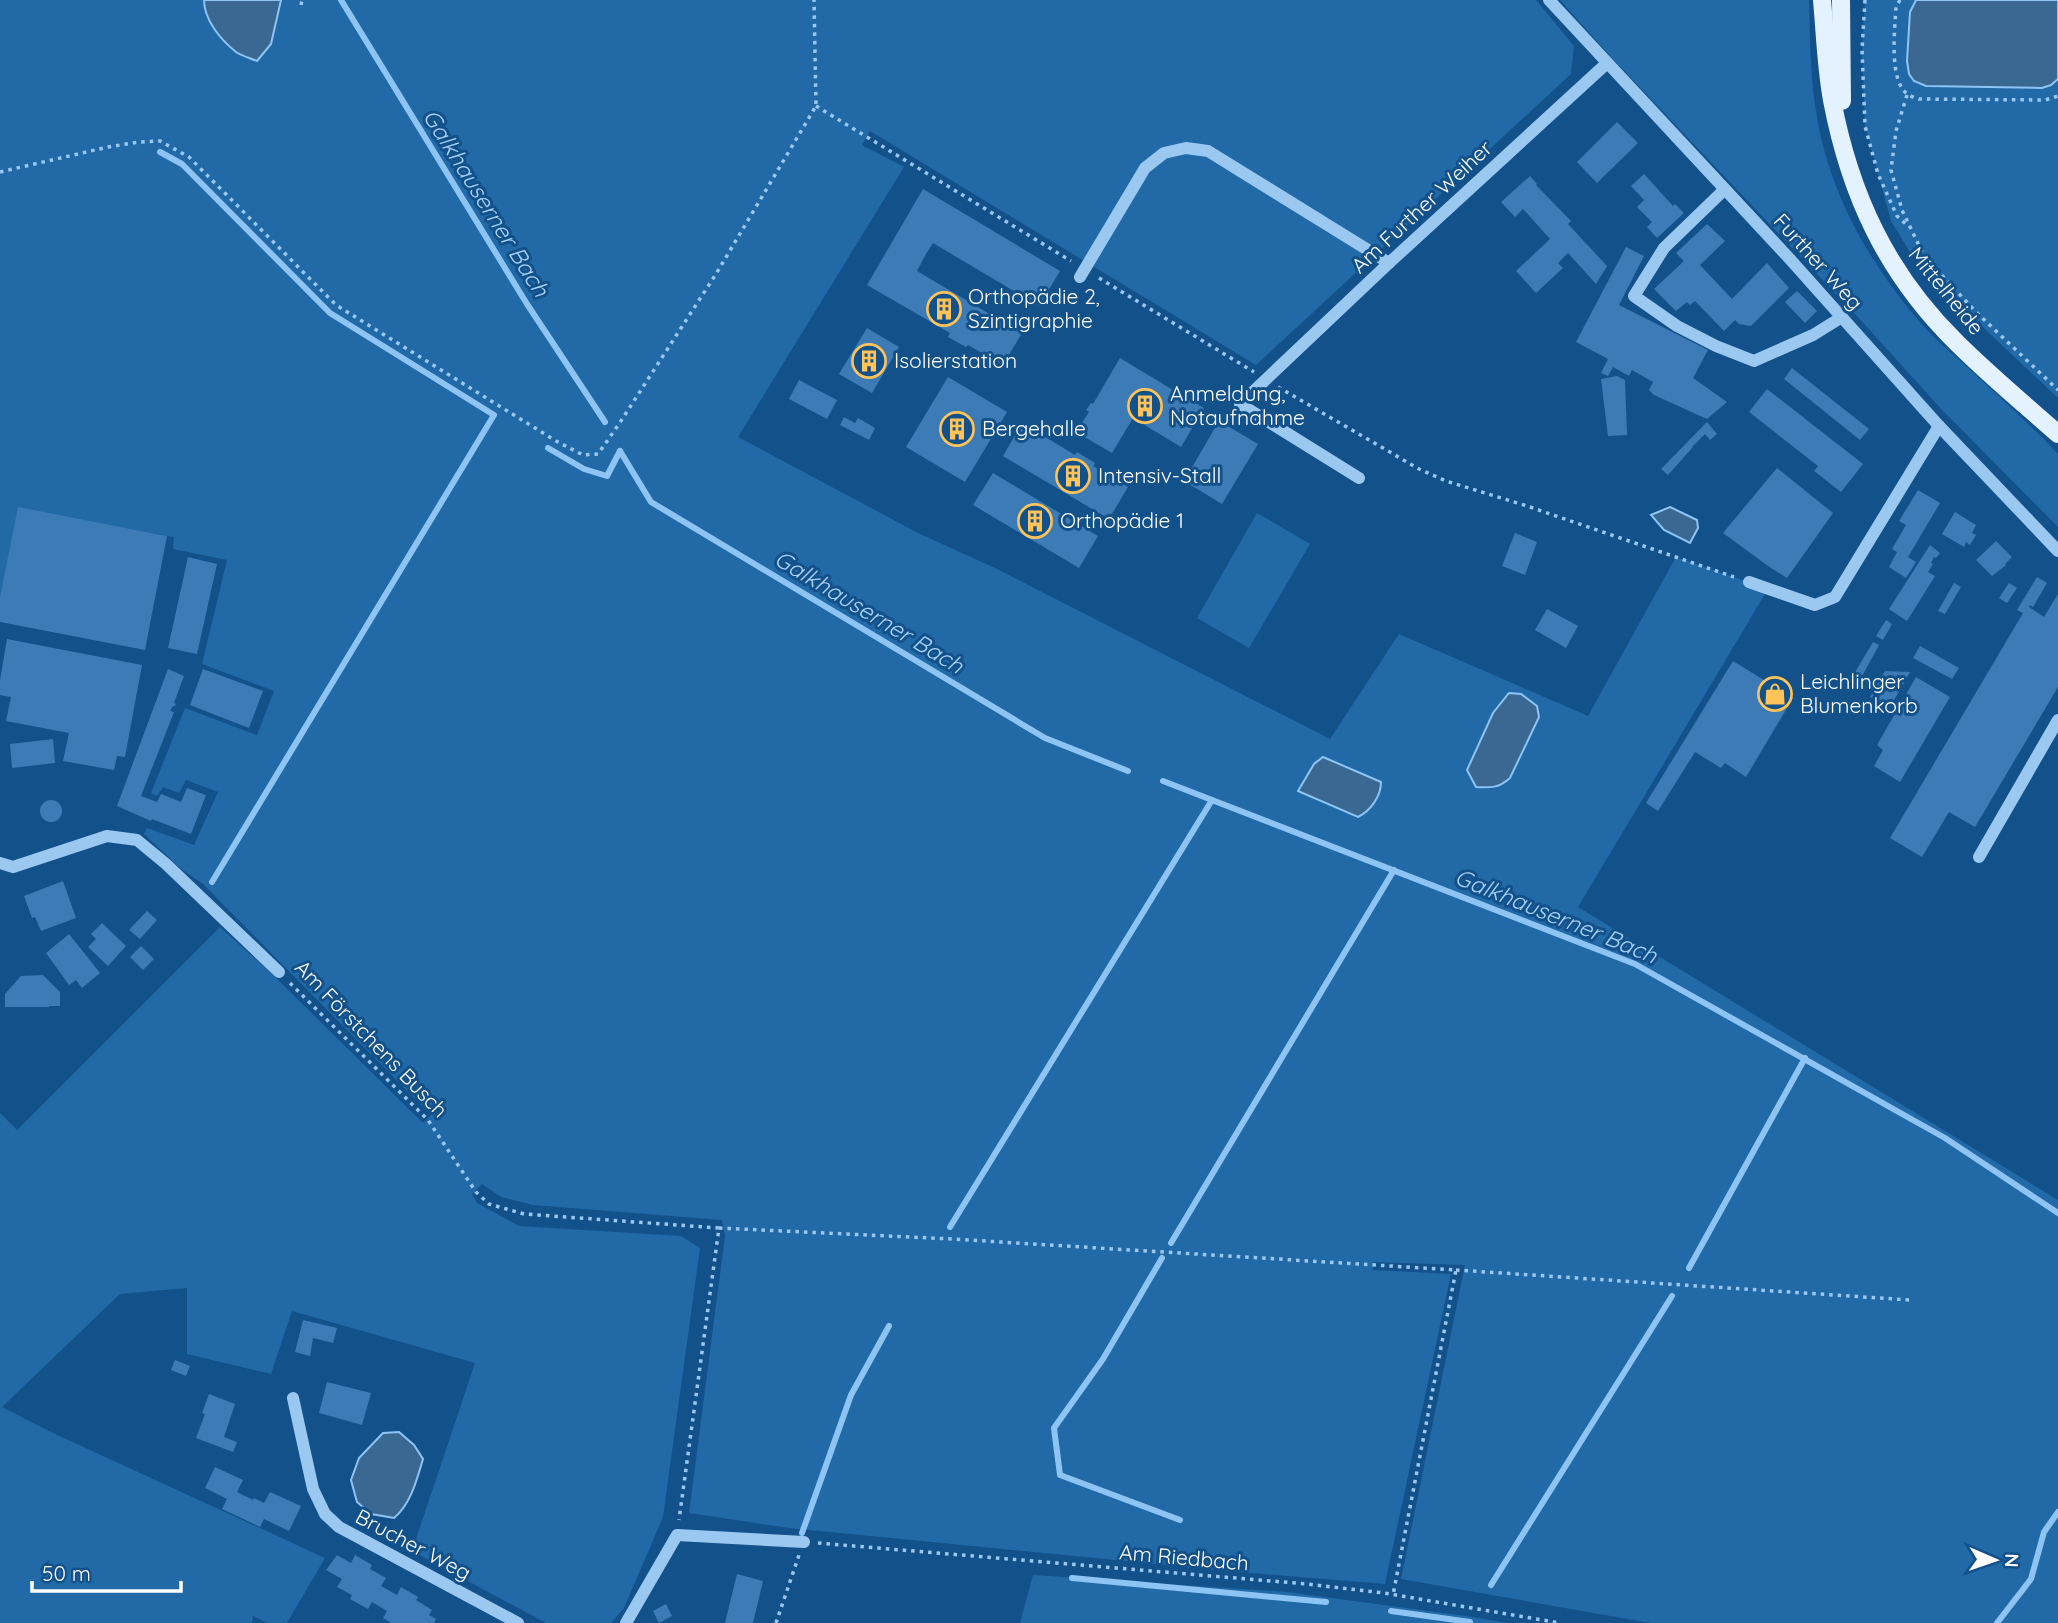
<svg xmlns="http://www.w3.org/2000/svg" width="2058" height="1623" font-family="Quicksand,sans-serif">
  <rect width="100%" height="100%" fill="#13518b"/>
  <!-- green -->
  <g fill="#2269a8">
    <polygon points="0,0 1536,0 1574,46 1571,74 1256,365 870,131 862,145 904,167 738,437 918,533 997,569 1330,739 1399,634 1588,716 1676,557 1768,589 1578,907 2058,1200 2058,1623 1650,1623 1401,1579 1465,1265 1373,1262 1373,1270 1451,1274 1385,1584 1227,1571 789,1528 689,1513 725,1236 722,1220 533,1205 501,1197 482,1184 472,1194 477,1203 519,1226 681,1236 700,1248 663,1517 624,1608 611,1623 546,1623 412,1551 475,1363 292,1311 271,1374 187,1354 187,1288 120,1294 2,1407 53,1433 325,1558 287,1623 268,1623 253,1616 252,1623 0,1623 0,1113 17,1130 220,927 271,973 423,1123 431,1115 203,884 181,869 144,834 147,828 194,845 218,792 186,780 179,793 163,787 157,796 151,793 185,708 257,735 274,691 202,664 227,560 173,549 174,537 19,509 0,610"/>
    <path d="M 1560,0 L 1809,0 C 1810,37 1810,75 1816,111 C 1828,193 1872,269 1927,330 C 1939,343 1953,354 1966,366 C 1997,395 2029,423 2058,454 L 2058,527 L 1944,412 L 1856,315 L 1612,58 Z"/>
    <polygon points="1865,0 2058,0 2058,398 1919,267 1891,221 1865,126 1862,50"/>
    <polygon points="1257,513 1310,544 1249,648 1197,618"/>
    <polygon points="1033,1575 1287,1592 1466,1616 1507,1623 1020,1623"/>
  </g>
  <!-- water -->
  <g fill="#3a6893" stroke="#8dc4f4" stroke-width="2">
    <path d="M 204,0 L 281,0 L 271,44 L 257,61 C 250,58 242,56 236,52 C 221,40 204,20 204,0 Z"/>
    <polygon points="1916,0 2058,0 2058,79 2051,85 2042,88 1926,86 1914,81 1909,74 1907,61 1910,12"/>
    <polygon points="1670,507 1697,520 1698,528 1690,543 1664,530 1651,515"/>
    <path d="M 1509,693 L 1521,694 L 1537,706 L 1539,717 L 1510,778 C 1499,788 1491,788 1476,787 L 1467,770 L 1493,713 Z"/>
    <path d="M 1323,757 L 1381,782 C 1381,797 1370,811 1358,817 L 1298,791 L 1314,764 Z"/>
    <path d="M 399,1432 L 414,1445 L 423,1459 C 417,1479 411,1504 394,1518 L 371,1514 L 357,1502 L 351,1480 L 359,1458 L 383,1433 Z"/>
  </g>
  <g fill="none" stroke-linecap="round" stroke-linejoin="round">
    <!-- stream -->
    <g stroke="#8dc4f4" stroke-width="6">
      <polyline points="341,0 527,304 605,422"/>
      <polyline points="160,152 182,164 330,313 494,415 212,882"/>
      <polyline points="548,448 584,469 607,476 620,451"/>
      <polyline points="620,451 651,502 1045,738 1128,771"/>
      <polyline points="1163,781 1635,964 1945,1138 2058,1213"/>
      <polyline points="950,1227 1212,800"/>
      <polyline points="1171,1243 1394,870"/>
      <polyline points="1162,1258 1103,1359 1054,1428 1060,1475 1180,1520"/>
      <polyline points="1689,1268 1805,1058"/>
      <polyline points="802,1533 851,1395 889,1326"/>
      <polyline points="1072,1578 1326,1602"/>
      <polyline points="1491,1585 1672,1296"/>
      <polyline points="1391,1611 1470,1622"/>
      <polyline points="1997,1623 2031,1579 2044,1532 2058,1512"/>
    </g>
  </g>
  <!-- building -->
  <g fill="#3c7bb5">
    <polygon points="1617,122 1638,143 1597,183 1577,162"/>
    <polygon points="1644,174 1673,206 1675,204 1684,213 1657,238 1647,227 1652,222 1637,207 1644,200 1631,186"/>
    <polygon points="1530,176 1537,184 1536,185 1571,221 1568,224 1607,266 1596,284 1568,253 1558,263 1563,268 1536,293 1516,271 1550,239 1523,209 1515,217 1501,202"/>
    <polygon points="923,189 1060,271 1039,306 933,243 926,254 917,271 1022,333 1003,365 968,345 966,347 948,337 950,333 867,285"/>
    <polygon points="1707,224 1725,241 1700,265 1732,299 1767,263 1789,288 1751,326 1739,324 1735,320 1724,331 1695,301 1690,305 1687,302 1676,311 1654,289 1684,261 1676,253"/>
    <polygon points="1626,247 1644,256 1619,305 1708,350 1693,378 1727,402 1707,419 1654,395 1649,390 1653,382 1632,370 1629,376 1613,367 1608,376 1601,373 1608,359 1576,342"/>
    <polygon points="1797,291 1817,311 1805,323 1785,302"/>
    <polygon points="867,328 899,347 872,393 839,374"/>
    <polygon points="1120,358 1173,390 1172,391 1184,399 1185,397 1204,408 1181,447 1133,418 1112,453 1076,432 1089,412 1086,410 1091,403 1093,404"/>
    <polygon points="1792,368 1869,429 1860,440 1784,379"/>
    <polygon points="1617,376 1625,380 1627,435 1608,436 1601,379"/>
    <polygon points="948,377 1007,412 965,482 906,447"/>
    <polygon points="799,380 837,400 827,419 789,399"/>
    <polygon points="1767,389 1863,464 1841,492 1814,471 1818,466 1749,412"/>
    <polygon points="844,417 855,423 858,418 875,428 869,440 840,425"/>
    <polygon points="1219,421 1258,444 1222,504 1184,481"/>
    <polygon points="1707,422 1717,434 1710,440 1705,434 1692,447 1693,447 1668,475 1661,469"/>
    <polygon points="1022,423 1075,455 1077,452 1095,463 1093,466 1128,487 1109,519 1003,456"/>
    <polygon points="1777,468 1833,513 1787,578 1768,566 1723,533"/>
    <polygon points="993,473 1098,536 1079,568 973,505"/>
    <polygon points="1918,490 1940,503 1908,557 1916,562 1906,578 1889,567 1897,552 1892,549 1906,525 1899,521"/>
    <polygon points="18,507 167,536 145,650 0,622 0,597"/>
    <polygon points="1955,512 1976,525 1972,533 1976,535 1970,545 1966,542 1964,547 1942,534"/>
    <polygon points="1515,533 1537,542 1525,575 1502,566"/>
    <polygon points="1996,541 2012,557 2005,564 2006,565 1992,576 1976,560"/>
    <polygon points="1930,545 1940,553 1936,558 1934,557 1931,563 1933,564 1928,572 1935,576 1907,621 1889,609"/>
    <polygon points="188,557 217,564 197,654 168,648"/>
    <polygon points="2037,577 2047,583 2033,607 2030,605 2029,607 2044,617 2058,594 2058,687 1975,827 1949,812 1922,857 1890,838 2023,613 2017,610"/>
    <polygon points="1954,583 1961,587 1945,614 1938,611"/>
    <polygon points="2009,583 2017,588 2007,603 1999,598"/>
    <polygon points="1547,609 1578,626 1566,648 1535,630"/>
    <polygon points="1886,620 1892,624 1883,640 1876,636"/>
    <polygon points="7,639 142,665 125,757 117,756 114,770 63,761 69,733 6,721 11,697 0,695 0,680"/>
    <polygon points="1873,642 1879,645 1861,678 1854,674"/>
    <polygon points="1920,646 1959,668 1952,679 1913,658"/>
    <polygon points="1733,661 1793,698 1746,777 1725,763 1721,768 1695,752 1658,811 1646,803"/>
    <polygon points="168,669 184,676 174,703 176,704 175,706 173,706 170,711 174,712 141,796 157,802 161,794 181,802 187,788 206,795 191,834 152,819 151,821 117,806"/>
    <polygon points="203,669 263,691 249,728 190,705"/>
    <polygon points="1885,671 1910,672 1890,707 1870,697"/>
    <polygon points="1916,677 1950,697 1900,782 1874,766 1883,750 1877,745"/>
    <polygon points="53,739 55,763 12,768 10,744"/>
    <circle cx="51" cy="811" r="11"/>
    <polygon points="63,881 76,918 41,931 35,917 32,918 24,896"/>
    <polygon points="147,911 157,920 140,939 129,930"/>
    <polygon points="102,923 126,946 108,966 88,947 96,939 91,934"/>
    <polygon points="69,934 100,973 82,988 76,980 69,985 46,953"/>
    <polygon points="141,946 154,959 143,970 130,957"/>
    <polygon points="43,975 60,992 60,1006 49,1006 49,1007 5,1007 5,994 21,976"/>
    <polygon points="303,1320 337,1328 333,1343 313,1338 310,1356 295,1352"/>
    <polygon points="175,1360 190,1366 186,1376 171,1370"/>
    <polygon points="327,1382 371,1393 362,1425 319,1413"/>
    <polygon points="209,1394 235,1404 224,1437 237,1442 233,1452 196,1438 205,1414 202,1413"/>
    <polygon points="215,1467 243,1480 237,1492 253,1500 254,1498 264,1503 270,1492 301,1506 289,1531 264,1519 260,1527 222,1509 227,1499 205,1488"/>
    <polygon points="337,1555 351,1563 355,1555 372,1565 370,1569 386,1578 381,1586 397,1595 401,1587 418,1597 416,1600 432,1610 429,1615 436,1619 434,1623 391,1623 383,1618 387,1611 372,1602 368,1609 350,1599 352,1595 337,1587 342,1579 326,1570"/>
    <polygon points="737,1574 763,1581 753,1623 725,1623"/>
    <polygon points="666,1604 672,1616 659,1623 653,1611"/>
  </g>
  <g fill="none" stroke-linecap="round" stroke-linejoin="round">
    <!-- path -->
    <g stroke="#9bc8f0" stroke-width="3.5" stroke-dasharray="3.5 5" stroke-linecap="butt">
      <polyline points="1865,0 1862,50 1865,126 1878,174 1897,216 1909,227"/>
      <path d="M 1900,0 L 1896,7 C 1895,29 1888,83 1909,95 C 1912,97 1916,98 1919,99 L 2045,100 L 2058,96"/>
      <polyline points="301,5 302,0"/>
      <polyline points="1907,95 1896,131 1891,170 1902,210 1924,256 1975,311 2058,390"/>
      <polyline points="816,106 1071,261"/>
      <polyline points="0,172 108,147 139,142 160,141 189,157 336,305 556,441 583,455 598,454 619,424 716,274 816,106 814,0"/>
      <polyline points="1099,278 1254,372"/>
      <polyline points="1278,387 1419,469 1446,481 1524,505 1734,577"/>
      <polyline points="290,983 428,1120 476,1192 489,1204 524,1214 719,1228 679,1520"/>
      <polyline points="719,1228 952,1239 1456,1270 1393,1595"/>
      <polyline points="1456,1270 1910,1300"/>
      <polyline points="818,1543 1307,1584 1384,1593 1560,1623"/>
      <polyline points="776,1623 799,1555"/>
    </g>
    <!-- minor -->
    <g stroke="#9bc8f0" stroke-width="12">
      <polyline points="1549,0 1788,257 1939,426 2058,551"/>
      <polyline points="1724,190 1664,248 1634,296 1677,326 1716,346 1754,361 1813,335 1842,317"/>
      <polyline points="1080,277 1145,168 1164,153 1186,148 1208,151 1389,263"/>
      <polyline points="1359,478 1240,404 1389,263 1606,64"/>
      <polyline points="1749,582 1815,605 1835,597 1939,426"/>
      <polyline points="1979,857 2058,720"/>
      <polyline points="0,863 13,867 107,836 137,840 166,864 279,972"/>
      <polyline points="293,1398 313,1489 325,1514 339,1527 518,1623"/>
      <polyline points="626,1623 677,1535 804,1542"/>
    </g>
    <!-- major -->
    <g stroke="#e4f1ff" stroke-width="18">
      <path d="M 1822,0 C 1825,33 1826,68 1832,100 C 1850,195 1887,274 1956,342 C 1988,374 2024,404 2058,434"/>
      <polyline points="1841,0 1842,101"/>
    </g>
  </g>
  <!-- icons -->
  <defs>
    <g id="building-ring" transform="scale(1.75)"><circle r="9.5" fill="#13518b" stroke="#ffc35a" stroke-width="1.5"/><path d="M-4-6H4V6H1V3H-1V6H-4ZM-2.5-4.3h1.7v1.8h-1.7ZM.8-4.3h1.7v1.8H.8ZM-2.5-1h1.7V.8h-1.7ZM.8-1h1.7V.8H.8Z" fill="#ffc35a"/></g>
    <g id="shop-ring" transform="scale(1.75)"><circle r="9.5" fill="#13518b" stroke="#ffc35a" stroke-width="1.5"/><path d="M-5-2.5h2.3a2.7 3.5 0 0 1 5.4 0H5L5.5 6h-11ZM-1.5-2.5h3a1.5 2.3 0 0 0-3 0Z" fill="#ffc35a"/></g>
  </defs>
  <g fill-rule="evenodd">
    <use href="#building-ring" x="944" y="309"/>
    <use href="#building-ring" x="869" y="361"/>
    <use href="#building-ring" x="1145" y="406"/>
    <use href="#building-ring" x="957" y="429"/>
    <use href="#building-ring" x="1073" y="476"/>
    <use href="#building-ring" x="1035" y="521"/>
    <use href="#shop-ring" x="1775" y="694"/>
  </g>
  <g text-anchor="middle" stroke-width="6" stroke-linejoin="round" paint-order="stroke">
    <!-- street labels -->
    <g font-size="21" fill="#fff" stroke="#13518b">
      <text transform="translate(1422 207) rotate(-43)" y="7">Am Further Weiher</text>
      <text transform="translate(1818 262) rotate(48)" y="7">Further Weg</text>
      <text transform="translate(1946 291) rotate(51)" y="7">Mittelheide</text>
      <text transform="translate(371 1039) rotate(46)" y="7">Am Förstchens Busch</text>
      <text transform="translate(413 1545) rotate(28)" y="7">Brucher Weg</text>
      <text transform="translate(1184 1558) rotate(5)" y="7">Am Riedbach</text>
    </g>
    <!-- poi labels -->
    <g font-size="21" fill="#fff" stroke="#13518b" text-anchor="start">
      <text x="968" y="304">Orthopädie 2,<tspan x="968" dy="24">Szintigraphie</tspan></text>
      <text x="894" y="368">Isolierstation</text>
      <text x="1170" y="401">Anmeldung,<tspan x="1170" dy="24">Notaufnahme</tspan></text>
      <text x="982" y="436">Bergehalle</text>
      <text x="1098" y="483">Intensiv-Stall</text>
      <text x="1060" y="528">Orthopädie 1</text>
      <text x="1800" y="689">Leichlinger<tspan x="1800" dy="24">Blumenkorb</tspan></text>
    </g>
    <!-- water labels -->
    <g font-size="23" font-style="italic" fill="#a7d2f8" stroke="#13518b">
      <text transform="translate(486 203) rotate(58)" y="8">Galkhauserner Bach</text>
      <text transform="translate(869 612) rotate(31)" y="8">Galkhauserner Bach</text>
      <text transform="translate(1556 916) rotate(22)" y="8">Galkhauserner Bach</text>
    </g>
  </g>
  <!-- north arrow -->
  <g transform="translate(1995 1560) rotate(92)" stroke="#13518b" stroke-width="5" paint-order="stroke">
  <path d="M0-5L12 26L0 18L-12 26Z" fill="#ffffff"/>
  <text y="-10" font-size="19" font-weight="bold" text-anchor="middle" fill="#ffffff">N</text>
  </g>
  <!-- scale -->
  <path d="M32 1581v10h149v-10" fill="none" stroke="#ffffff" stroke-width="3.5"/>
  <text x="42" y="1581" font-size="21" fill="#ffffff" stroke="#13518b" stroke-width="5" paint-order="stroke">50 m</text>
</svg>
